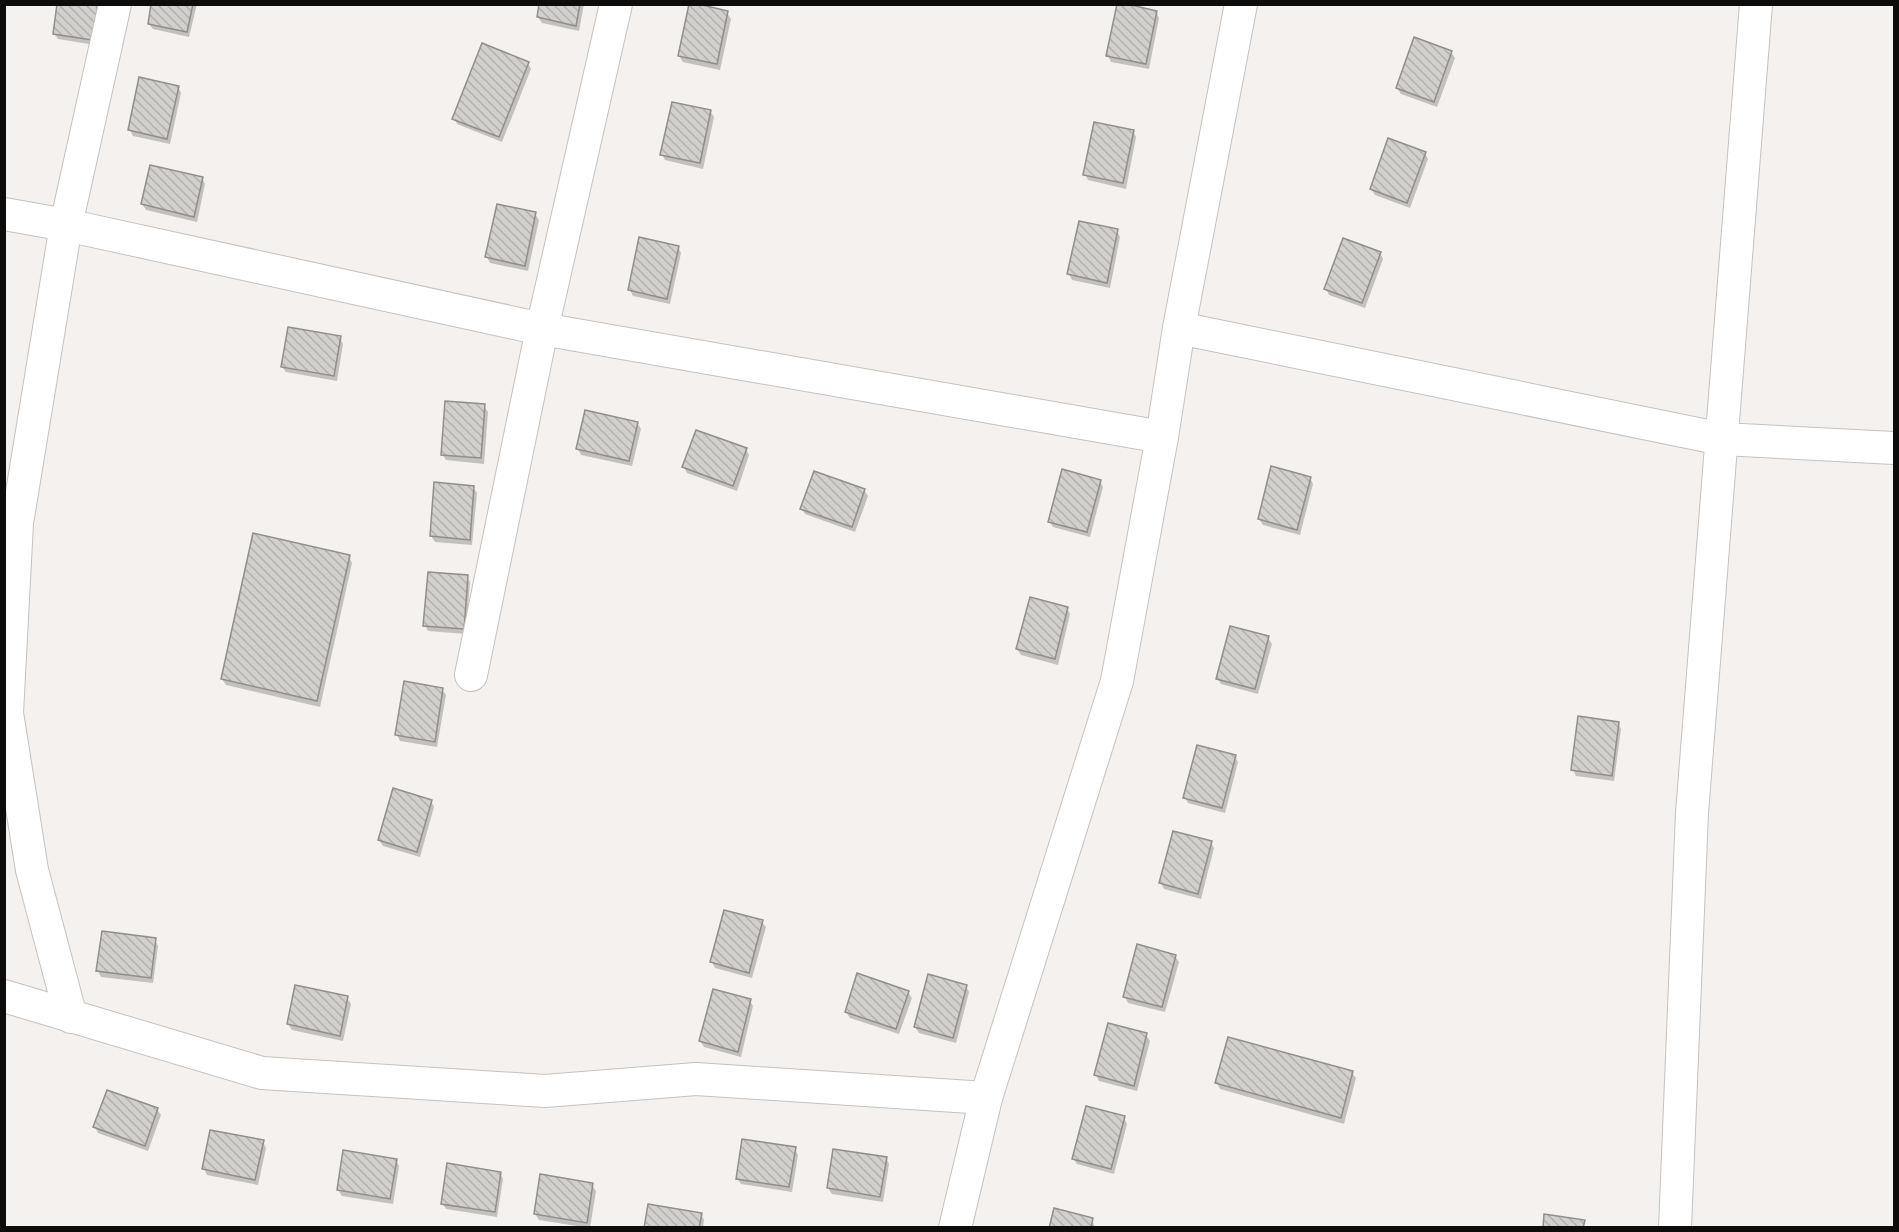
<svg xmlns="http://www.w3.org/2000/svg" width="1899" height="1232" font-family="Manrope,sans-serif">
  <defs>
    <pattern id="building-back-hatch" width="6" height="6" patternUnits="userSpaceOnUse" patternTransform="scale(1.5)"><rect width="6" height="6" fill="#d2d0cd"/><path d="M-1 5l2 2M0 0l6 6M5-1l2 2" fill="none" stroke="#b3b1af"/></pattern>
  </defs>
  <rect width="100%" height="100%" fill="#f4f1ee"/>
  <!-- shadow -->
  <g fill="#0003">
    <polygon points="59,4 102,4 95,45 58,39 54,33"/>
    <polygon points="153,4 197,4 189,37 153,29 149,24"/>
    <polygon points="541,4 584,4 579,31 542,23 538,17"/>
    <polygon points="1156,12 1159,18 1149,69 1111,62 1108,56"/>
    <polygon points="727,13 731,19 720,70 683,62 679,56"/>
    <polygon points="1451,52 1455,58 1437,107 1401,94 1397,88"/>
    <polygon points="528,63 531,69 502,142 457,124 454,118"/>
    <polygon points="178,87 181,93 170,144 133,136 130,130"/>
    <polygon points="710,111 714,117 703,169 665,160 662,154"/>
    <polygon points="1133,131 1136,137 1126,189 1088,180 1085,174"/>
    <polygon points="1425,153 1428,159 1410,208 1375,195 1371,189"/>
    <polygon points="202,178 205,184 197,222 146,210 142,204"/>
    <polygon points="535,214 539,220 528,271 490,263 487,257"/>
    <polygon points="1117,231 1120,237 1110,288 1072,280 1069,274"/>
    <polygon points="678,247 681,253 670,304 633,296 630,290"/>
    <polygon points="1380,253 1383,259 1365,308 1329,295 1326,289"/>
    <polygon points="340,338 343,344 337,381 286,372 282,367"/>
    <polygon points="484,406 488,412 484,464 446,460 442,454"/>
    <polygon points="637,423 641,429 632,466 581,455 578,449"/>
    <polygon points="746,449 749,455 737,491 687,473 684,467"/>
    <polygon points="1310,478 1313,484 1300,535 1263,525 1259,519"/>
    <polygon points="1100,481 1103,487 1090,537 1053,527 1049,521"/>
    <polygon points="473,487 477,493 472,545 435,542 431,536"/>
    <polygon points="864,490 868,496 855,532 805,514 802,509"/>
    <polygon points="349,557 352,563 320,707 226,685 222,679"/>
    <polygon points="467,577 470,582 466,634 428,631 425,625"/>
    <polygon points="1067,608 1070,614 1058,665 1021,655 1017,649"/>
    <polygon points="1268,638 1272,644 1258,694 1221,684 1218,679"/>
    <polygon points="442,689 446,695 437,747 400,741 397,735"/>
    <polygon points="1618,723 1621,729 1614,781 1576,776 1573,770"/>
    <polygon points="1235,757 1238,762 1225,813 1188,803 1185,797"/>
    <polygon points="431,801 434,807 420,857 383,846 379,840"/>
    <polygon points="1211,843 1214,848 1201,899 1164,889 1161,883"/>
    <polygon points="762,922 766,927 752,978 715,968 712,962"/>
    <polygon points="155,940 158,946 153,983 101,977 98,971"/>
    <polygon points="1175,956 1179,962 1165,1012 1128,1003 1125,997"/>
    <polygon points="966,986 969,992 956,1043 919,1033 915,1027"/>
    <polygon points="908,992 912,998 899,1034 850,1018 846,1012"/>
    <polygon points="347,998 351,1004 343,1041 292,1030 288,1024"/>
    <polygon points="750,1001 753,1006 741,1057 704,1047 700,1041"/>
    <polygon points="1146,1035 1150,1041 1137,1091 1099,1081 1096,1075"/>
    <polygon points="1352,1073 1356,1078 1344,1124 1220,1089 1217,1083"/>
    <polygon points="157,1109 161,1115 148,1151 98,1133 95,1127"/>
    <polygon points="1124,1118 1127,1124 1114,1174 1077,1164 1073,1158"/>
    <polygon points="263,1142 266,1148 258,1185 207,1175 204,1169"/>
    <polygon points="795,1149 798,1155 792,1192 741,1184 737,1178"/>
    <polygon points="834,1151 886,1158 889,1164 883,1202 832,1194 828,1188"/>
    <polygon points="396,1160 399,1166 393,1204 342,1196 338,1190"/>
    <polygon points="500,1173 503,1179 497,1217 446,1209 442,1203"/>
    <polygon points="592,1185 596,1191 590,1228 539,1220 535,1214"/>
    <polygon points="701,1214 704,1220 703,1228 646,1228"/>
    <polygon points="1092,1219 1095,1228 1051,1228"/>
  </g>
  <!-- building -->
  <g fill="url(#building-back-hatch)" stroke="#918e8c" stroke-width="1.5">
    <polygon points="57,4 98,4 92,40 53,34"/>
    <polygon points="151,4 193,4 187,32 148,24"/>
    <polygon points="539,4 580,4 576,26 537,17"/>
    <polygon points="689,4 698,4 728,11 717,64 678,56"/>
    <polygon points="1117,4 1127,4 1157,11 1146,64 1106,56"/>
    <polygon points="1414,37 1452,51 1434,102 1396,88"/>
    <polygon points="482,43 529,62 499,137 452,119"/>
    <polygon points="139,77 179,86 167,139 128,130"/>
    <polygon points="672,102 711,110 700,163 660,155"/>
    <polygon points="1094,122 1134,130 1123,183 1083,175"/>
    <polygon points="1388,138 1426,152 1407,203 1370,189"/>
    <polygon points="150,165 203,177 194,217 141,204"/>
    <polygon points="497,204 536,212 525,266 485,257"/>
    <polygon points="1079,221 1118,229 1107,283 1067,274"/>
    <polygon points="639,237 679,246 667,299 628,290"/>
    <polygon points="1343,238 1381,252 1362,303 1324,289"/>
    <polygon points="288,327 341,336 334,376 281,367"/>
    <polygon points="445,401 485,404 481,458 441,455"/>
    <polygon points="585,410 638,422 629,461 576,449"/>
    <polygon points="696,430 747,448 733,486 682,467"/>
    <polygon points="1271,466 1311,477 1297,530 1258,519"/>
    <polygon points="1062,469 1101,480 1087,532 1048,522"/>
    <polygon points="814,471 865,489 852,527 800,509"/>
    <polygon points="434,482 474,486 470,540 430,536"/>
    <polygon points="253,533 350,555 317,701 221,679"/>
    <polygon points="428,572 468,575 464,629 423,626"/>
    <polygon points="1030,597 1068,607 1055,659 1016,649"/>
    <polygon points="1230,626 1269,636 1255,689 1216,679"/>
    <polygon points="404,681 443,688 435,742 395,735"/>
    <polygon points="1578,716 1619,722 1612,776 1571,770"/>
    <polygon points="1197,745 1236,755 1222,808 1183,798"/>
    <polygon points="393,788 432,800 417,852 378,840"/>
    <polygon points="1173,831 1212,841 1198,894 1159,883"/>
    <polygon points="724,910 763,920 749,973 710,962"/>
    <polygon points="102,931 156,938 151,978 96,971"/>
    <polygon points="1137,944 1176,955 1162,1007 1123,997"/>
    <polygon points="857,973 909,991 896,1029 845,1012"/>
    <polygon points="928,974 967,985 953,1038 914,1027"/>
    <polygon points="295,985 348,996 340,1036 287,1024"/>
    <polygon points="713,989 751,999 738,1052 699,1041"/>
    <polygon points="1108,1023 1147,1033 1134,1086 1094,1075"/>
    <polygon points="1228,1037 1353,1071 1341,1118 1215,1083"/>
    <polygon points="107,1090 158,1108 145,1146 93,1127"/>
    <polygon points="1086,1106 1125,1116 1111,1169 1072,1159"/>
    <polygon points="210,1130 264,1140 255,1180 202,1169"/>
    <polygon points="742,1139 796,1147 789,1187 736,1179"/>
    <polygon points="833,1149 887,1157 880,1197 827,1188"/>
    <polygon points="343,1150 397,1159 390,1199 337,1190"/>
    <polygon points="447,1163 501,1172 495,1212 441,1204"/>
    <polygon points="540,1174 593,1183 587,1223 534,1214"/>
    <polygon points="648,1204 702,1213 699,1228 644,1228"/>
    <polygon points="1054,1208 1093,1218 1091,1228 1049,1228"/>
    <polygon points="1544,1214 1585,1220 1583,1228 1543,1228"/>
  </g>
  <g fill="none" stroke-linecap="round" stroke-linejoin="round">
    <!-- minor casing -->
    <g stroke="#c5c2bf" stroke-width="34">
      <g id="minor">
        <polyline points="4,214 66,225 542,329 1162,437"/>
        <polyline points="1179,328 1722,439 1894,448"/>
        <polyline points="471,675 542,329 616,4"/>
        <polyline points="4,996 262,1073 545,1091 696,1079 986,1098"/>
        <polyline points="71,1017 32,870 7,713 17,523 66,225 115,4"/>
        <polyline points="955,1228 986,1098 1117,681 1162,437 1179,328 1241,4"/>
        <polyline points="1675,1228 1692,813 1756,4"/>
      </g>
    </g>
    <!-- minor -->
    <use href="#minor" stroke="#fff" stroke-width="32"/>
  </g>
  <!-- border -->
  <rect width="1899" height="1232" fill="none" stroke="#0d0c0b" stroke-width="12"/>
</svg>
